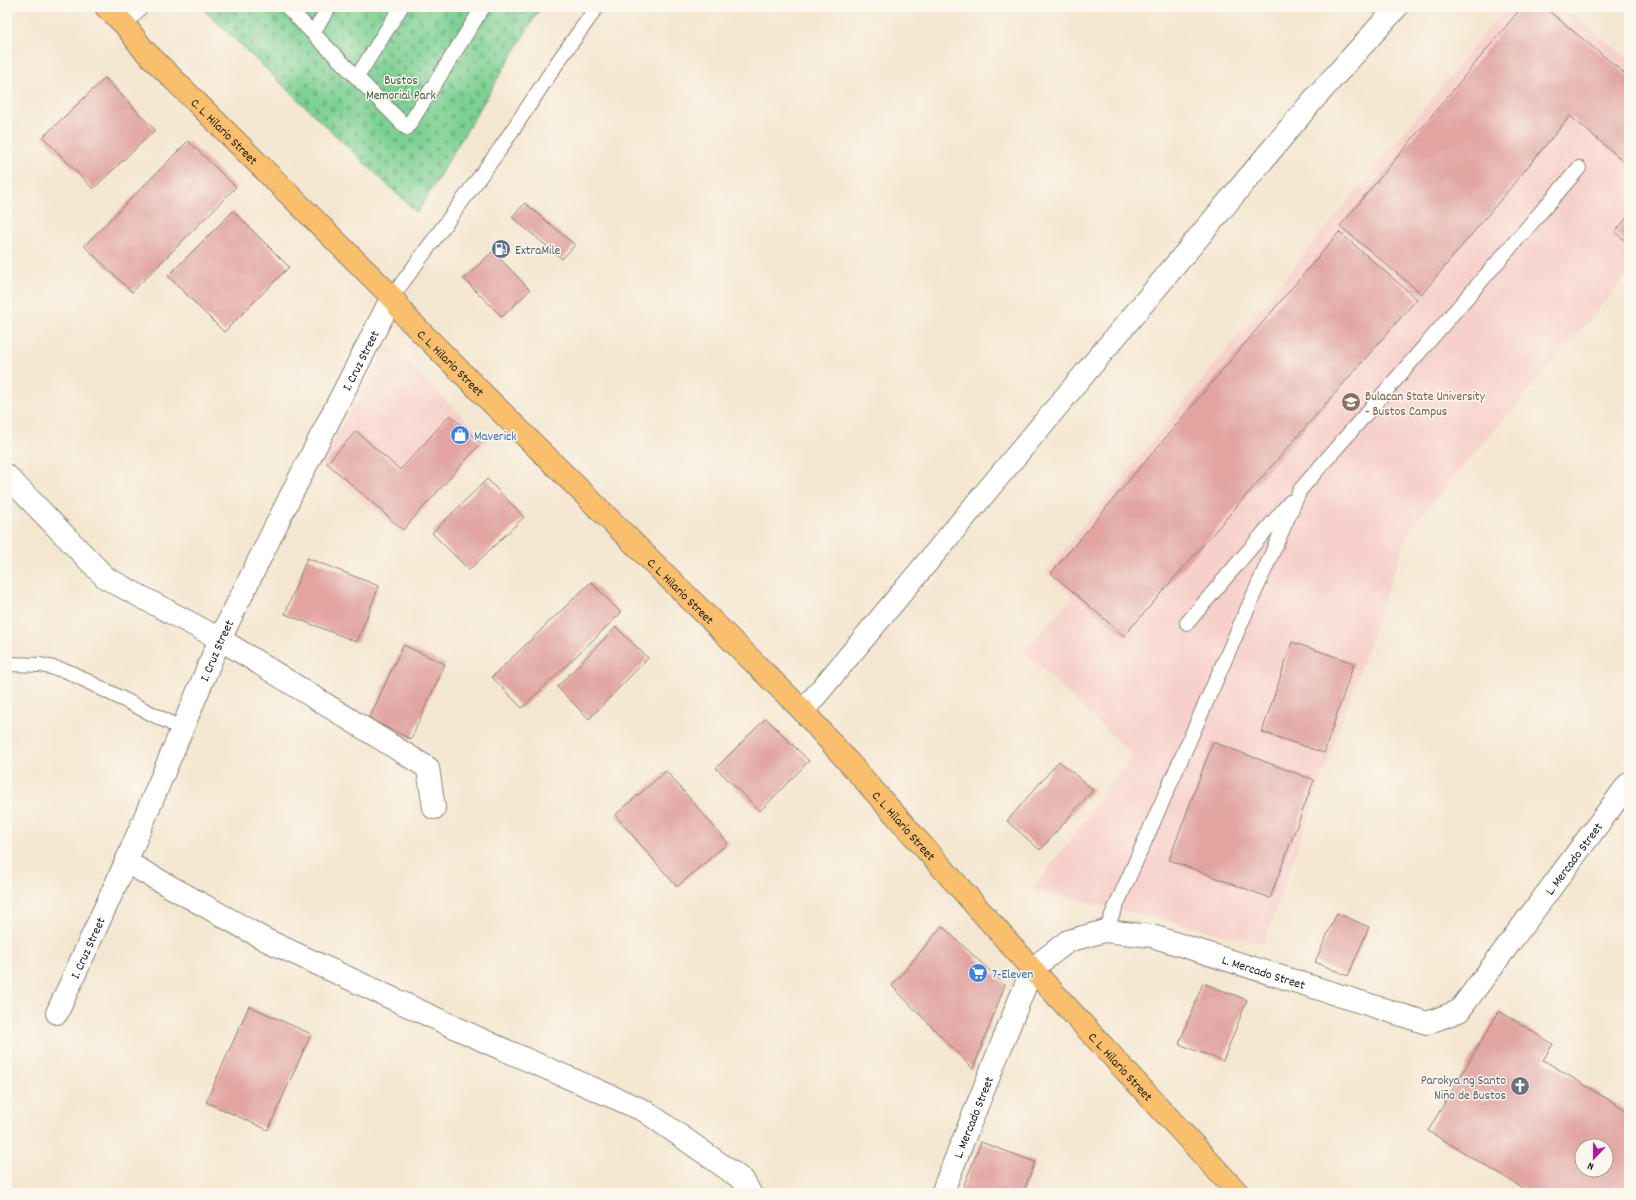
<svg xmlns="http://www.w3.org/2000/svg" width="1636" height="1200" font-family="Dekko,sans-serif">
  <defs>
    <pattern id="cemetery-stones" width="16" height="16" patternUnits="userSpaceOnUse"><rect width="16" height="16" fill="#7cd093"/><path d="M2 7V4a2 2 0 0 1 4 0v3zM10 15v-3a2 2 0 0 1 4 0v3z" fill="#6bb27e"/></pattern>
  </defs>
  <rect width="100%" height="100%" fill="#fbf7ec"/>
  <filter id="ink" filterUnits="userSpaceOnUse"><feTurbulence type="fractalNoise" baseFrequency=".025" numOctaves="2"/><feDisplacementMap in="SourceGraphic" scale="8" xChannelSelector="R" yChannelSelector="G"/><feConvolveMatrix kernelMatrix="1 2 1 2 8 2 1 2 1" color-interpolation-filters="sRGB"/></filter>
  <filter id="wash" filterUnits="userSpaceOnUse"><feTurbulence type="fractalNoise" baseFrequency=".012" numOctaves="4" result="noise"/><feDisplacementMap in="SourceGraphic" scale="16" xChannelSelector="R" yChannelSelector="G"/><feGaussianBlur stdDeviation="0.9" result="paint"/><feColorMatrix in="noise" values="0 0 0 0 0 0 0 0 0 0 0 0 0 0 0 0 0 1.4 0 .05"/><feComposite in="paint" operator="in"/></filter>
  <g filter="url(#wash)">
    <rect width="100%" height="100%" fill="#f4e7d0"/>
    <!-- built -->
    <g fill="#f7d0cb">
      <polygon points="1506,7 1564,7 1629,59 1629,273 1408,531 1264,944 1033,889 1133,756 1025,652 1072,597 1046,572"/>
      <polygon points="389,344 487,441 402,535 320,464"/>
    </g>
    <!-- cemetery -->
    <polygon fill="url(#cemetery-stones)" stroke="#4c7658" points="201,7 541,7 417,213"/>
    <g id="blocks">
      <!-- building -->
      <g fill="#e1a4a1" fill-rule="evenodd">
        <polygon points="1522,7 1544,7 1629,77 1629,161 1627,164 1570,116 1422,294 1340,226"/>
        <polygon points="105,78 155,130 93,189 43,137"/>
        <polygon points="188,141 236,187 132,292 84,246"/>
        <polygon points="525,203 575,245 562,259 512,217"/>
        <polygon points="233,211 289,267 224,332 168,276"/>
        <polygon points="1629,215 1629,244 1615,232"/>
        <polygon points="1339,232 1417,299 1124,636 1051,573"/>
        <polygon points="493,251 530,290 502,317 464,279"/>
        <polygon points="450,415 481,443 403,530 327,463 356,431 400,470"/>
        <polygon points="487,479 524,517 469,570 432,533"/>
        <polygon points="307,558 379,586 357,642 285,614"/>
        <polygon points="591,582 621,613 522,708 492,677"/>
        <polygon points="616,627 648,658 589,719 557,687"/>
        <polygon points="1292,642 1354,663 1324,753 1262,732"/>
        <polygon points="403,645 445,664 411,739 369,719"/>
        <polygon points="766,718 809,761 760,811 716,768"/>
        <polygon points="1213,742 1314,780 1270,898 1169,860"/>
        <polygon points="1059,761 1093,790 1040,850 1007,821"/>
        <polygon points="666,771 728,843 677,887 615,815"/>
        <polygon points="1337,913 1369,927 1348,976 1315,962"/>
        <polygon points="942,926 1005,985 973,1069 892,986"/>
        <polygon points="1203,983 1247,1000 1223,1061 1179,1044"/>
        <polygon points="249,1006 311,1034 268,1130 206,1102"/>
        <path d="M 1499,1011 L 1553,1044 L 1543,1060 L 1629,1112 L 1629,1193 L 1531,1193 L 1428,1131 ZM 1582,1146 L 1606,1146 L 1606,1170 L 1582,1170 Z"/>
        <polygon points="981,1142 1035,1162 1023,1193 970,1193 962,1190"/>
      </g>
    </g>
  </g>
  <g filter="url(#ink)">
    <use href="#blocks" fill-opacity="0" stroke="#888276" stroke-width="1"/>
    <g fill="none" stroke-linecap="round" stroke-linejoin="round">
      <!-- service casing -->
      <g stroke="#888276" stroke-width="16">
        <g id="service">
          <polyline points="287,7 407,128 483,7"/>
          <polyline points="125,25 141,7"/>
          <polyline points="313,33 329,7"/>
          <polyline points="357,77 401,7"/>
          <polyline points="392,297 500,149 559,60 597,7"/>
          <polyline points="1187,623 1290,502"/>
          <polyline points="7,664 41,665 67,671 182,729"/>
          <polyline points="1105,931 1300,490 1579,168"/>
        </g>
      </g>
      <!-- minor casing -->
      <g stroke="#888276" stroke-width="24">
        <g id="minor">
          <polyline points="7,476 106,578 220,639 428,768 434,808"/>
          <polyline points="803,711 1314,99 1397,7"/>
          <polyline points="126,862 266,940 491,1044 645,1111 743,1180 750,1193"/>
          <path id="s1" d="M 57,1013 L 126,862 L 220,639 L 295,487 L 392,297"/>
          <path id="s2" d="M 942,1193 L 1032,969 L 1068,941 L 1105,931 L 1152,936 L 1427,1023 L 1459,1011 L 1629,783"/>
        </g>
      </g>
      <!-- primary casing -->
      <g stroke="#888276" stroke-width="24">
        <g id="primary">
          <path id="s3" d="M 106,7 L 125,25 L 143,49 L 392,297 L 407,318 L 485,396 L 803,711 L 1032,969 L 1238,1193"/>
        </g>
      </g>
      <!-- service -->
      <use href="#service" stroke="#fff" stroke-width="14"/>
      <!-- minor -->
      <use href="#minor" stroke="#fff" stroke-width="22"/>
      <!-- primary -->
      <use href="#primary" stroke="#f9bf6d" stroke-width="22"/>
    </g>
  </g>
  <!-- icons -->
  <defs>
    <g id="fuel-disc" transform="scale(1)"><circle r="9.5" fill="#5c6f8a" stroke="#fbf7ec"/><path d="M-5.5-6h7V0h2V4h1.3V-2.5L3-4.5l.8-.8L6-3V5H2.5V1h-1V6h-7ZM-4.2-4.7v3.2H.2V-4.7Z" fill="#fff"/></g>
    <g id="university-disc" transform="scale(1)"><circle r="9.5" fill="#8d6e63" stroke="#fbf7ec"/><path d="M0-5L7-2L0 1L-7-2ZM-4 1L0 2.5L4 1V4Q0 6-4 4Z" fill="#fff"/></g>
    <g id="shop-disc" transform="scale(1)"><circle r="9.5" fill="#3f7fe0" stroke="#fbf7ec"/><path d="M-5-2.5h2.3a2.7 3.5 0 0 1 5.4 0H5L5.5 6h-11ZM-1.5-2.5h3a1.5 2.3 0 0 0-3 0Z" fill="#fff"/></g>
    <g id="supermarket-disc" transform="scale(1)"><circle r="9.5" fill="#3f7fe0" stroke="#fbf7ec"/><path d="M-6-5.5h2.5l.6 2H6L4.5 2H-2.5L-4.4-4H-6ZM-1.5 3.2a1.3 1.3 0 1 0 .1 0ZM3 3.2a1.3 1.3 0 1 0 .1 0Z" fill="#fff"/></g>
    <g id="church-disc" transform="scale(1)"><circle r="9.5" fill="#6b7280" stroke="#fbf7ec"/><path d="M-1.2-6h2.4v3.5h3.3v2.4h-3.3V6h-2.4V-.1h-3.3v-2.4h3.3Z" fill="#fff"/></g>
  </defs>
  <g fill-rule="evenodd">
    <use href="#fuel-disc" x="501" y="249"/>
    <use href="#university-disc" x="1351" y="402"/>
    <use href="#shop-disc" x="460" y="435"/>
    <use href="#supermarket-disc" x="978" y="973"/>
    <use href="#church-disc" x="1520" y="1086"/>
  </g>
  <g text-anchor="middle" stroke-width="3" stroke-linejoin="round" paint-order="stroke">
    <!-- park labels -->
    <g font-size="13" fill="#3e5b46" stroke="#fbf7ec">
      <text x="401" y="84">Bustos<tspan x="401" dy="15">Memorial Park</tspan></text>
    </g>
    <!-- street labels -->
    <g font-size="13" fill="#1c1c1c" stroke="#fbf7ec">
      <text dy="5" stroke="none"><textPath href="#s3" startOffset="172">C. L. Hilario Street</textPath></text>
      <text dy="5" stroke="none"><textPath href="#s1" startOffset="720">I. Cruz Street</textPath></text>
      <text dy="5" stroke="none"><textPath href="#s3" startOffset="496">C. L. Hilario Street</textPath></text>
      <text dy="5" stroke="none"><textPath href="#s3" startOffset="820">C. L. Hilario Street</textPath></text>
      <text dy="5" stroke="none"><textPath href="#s1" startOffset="396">I. Cruz Street</textPath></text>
      <text dy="5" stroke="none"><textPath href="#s3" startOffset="1144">C. L. Hilario Street</textPath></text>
      <text dy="5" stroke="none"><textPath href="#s2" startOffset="886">L. Mercado Street</textPath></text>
      <text dy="5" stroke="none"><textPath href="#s1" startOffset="72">I. Cruz Street</textPath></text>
      <text dy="5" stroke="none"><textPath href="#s2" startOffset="490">L. Mercado Street</textPath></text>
      <text dy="5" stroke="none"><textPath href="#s3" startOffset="1468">C. L. Hilario Street</textPath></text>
      <text dy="5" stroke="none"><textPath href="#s2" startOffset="82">L. Mercado Street</textPath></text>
    </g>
    <!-- service labels -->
    <g font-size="13" fill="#4e5e75" stroke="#fbf7ec" text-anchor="start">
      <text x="515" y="254">ExtraMile</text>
    </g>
    <!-- education labels -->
    <g font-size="13" fill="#785e54" stroke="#fbf7ec" text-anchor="start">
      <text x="1365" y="400">Bulacan State University<tspan x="1365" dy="15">- Bustos Campus</tspan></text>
    </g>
    <!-- shop labels -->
    <g font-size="13" fill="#366cbe" stroke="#fbf7ec" text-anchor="start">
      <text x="474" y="440">Maverick</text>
      <text x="992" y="978">7-Eleven</text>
    </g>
    <!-- worship labels -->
    <g font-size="13" fill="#5b616d" stroke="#fbf7ec" text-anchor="end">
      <text x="1506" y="1084">Parokya ng Santo<tspan x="1506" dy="15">Niño de Bustos</tspan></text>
    </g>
  </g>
  <!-- margin -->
  <rect width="1636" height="1200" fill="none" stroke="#fbf7ec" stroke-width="24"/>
  <!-- north arrow -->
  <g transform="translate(1594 1158) rotate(202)"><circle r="19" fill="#fbf7ec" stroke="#a29f99"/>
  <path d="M0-3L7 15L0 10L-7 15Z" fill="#b5179e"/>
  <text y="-6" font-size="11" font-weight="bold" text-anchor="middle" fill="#1c1c1c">N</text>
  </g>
</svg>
